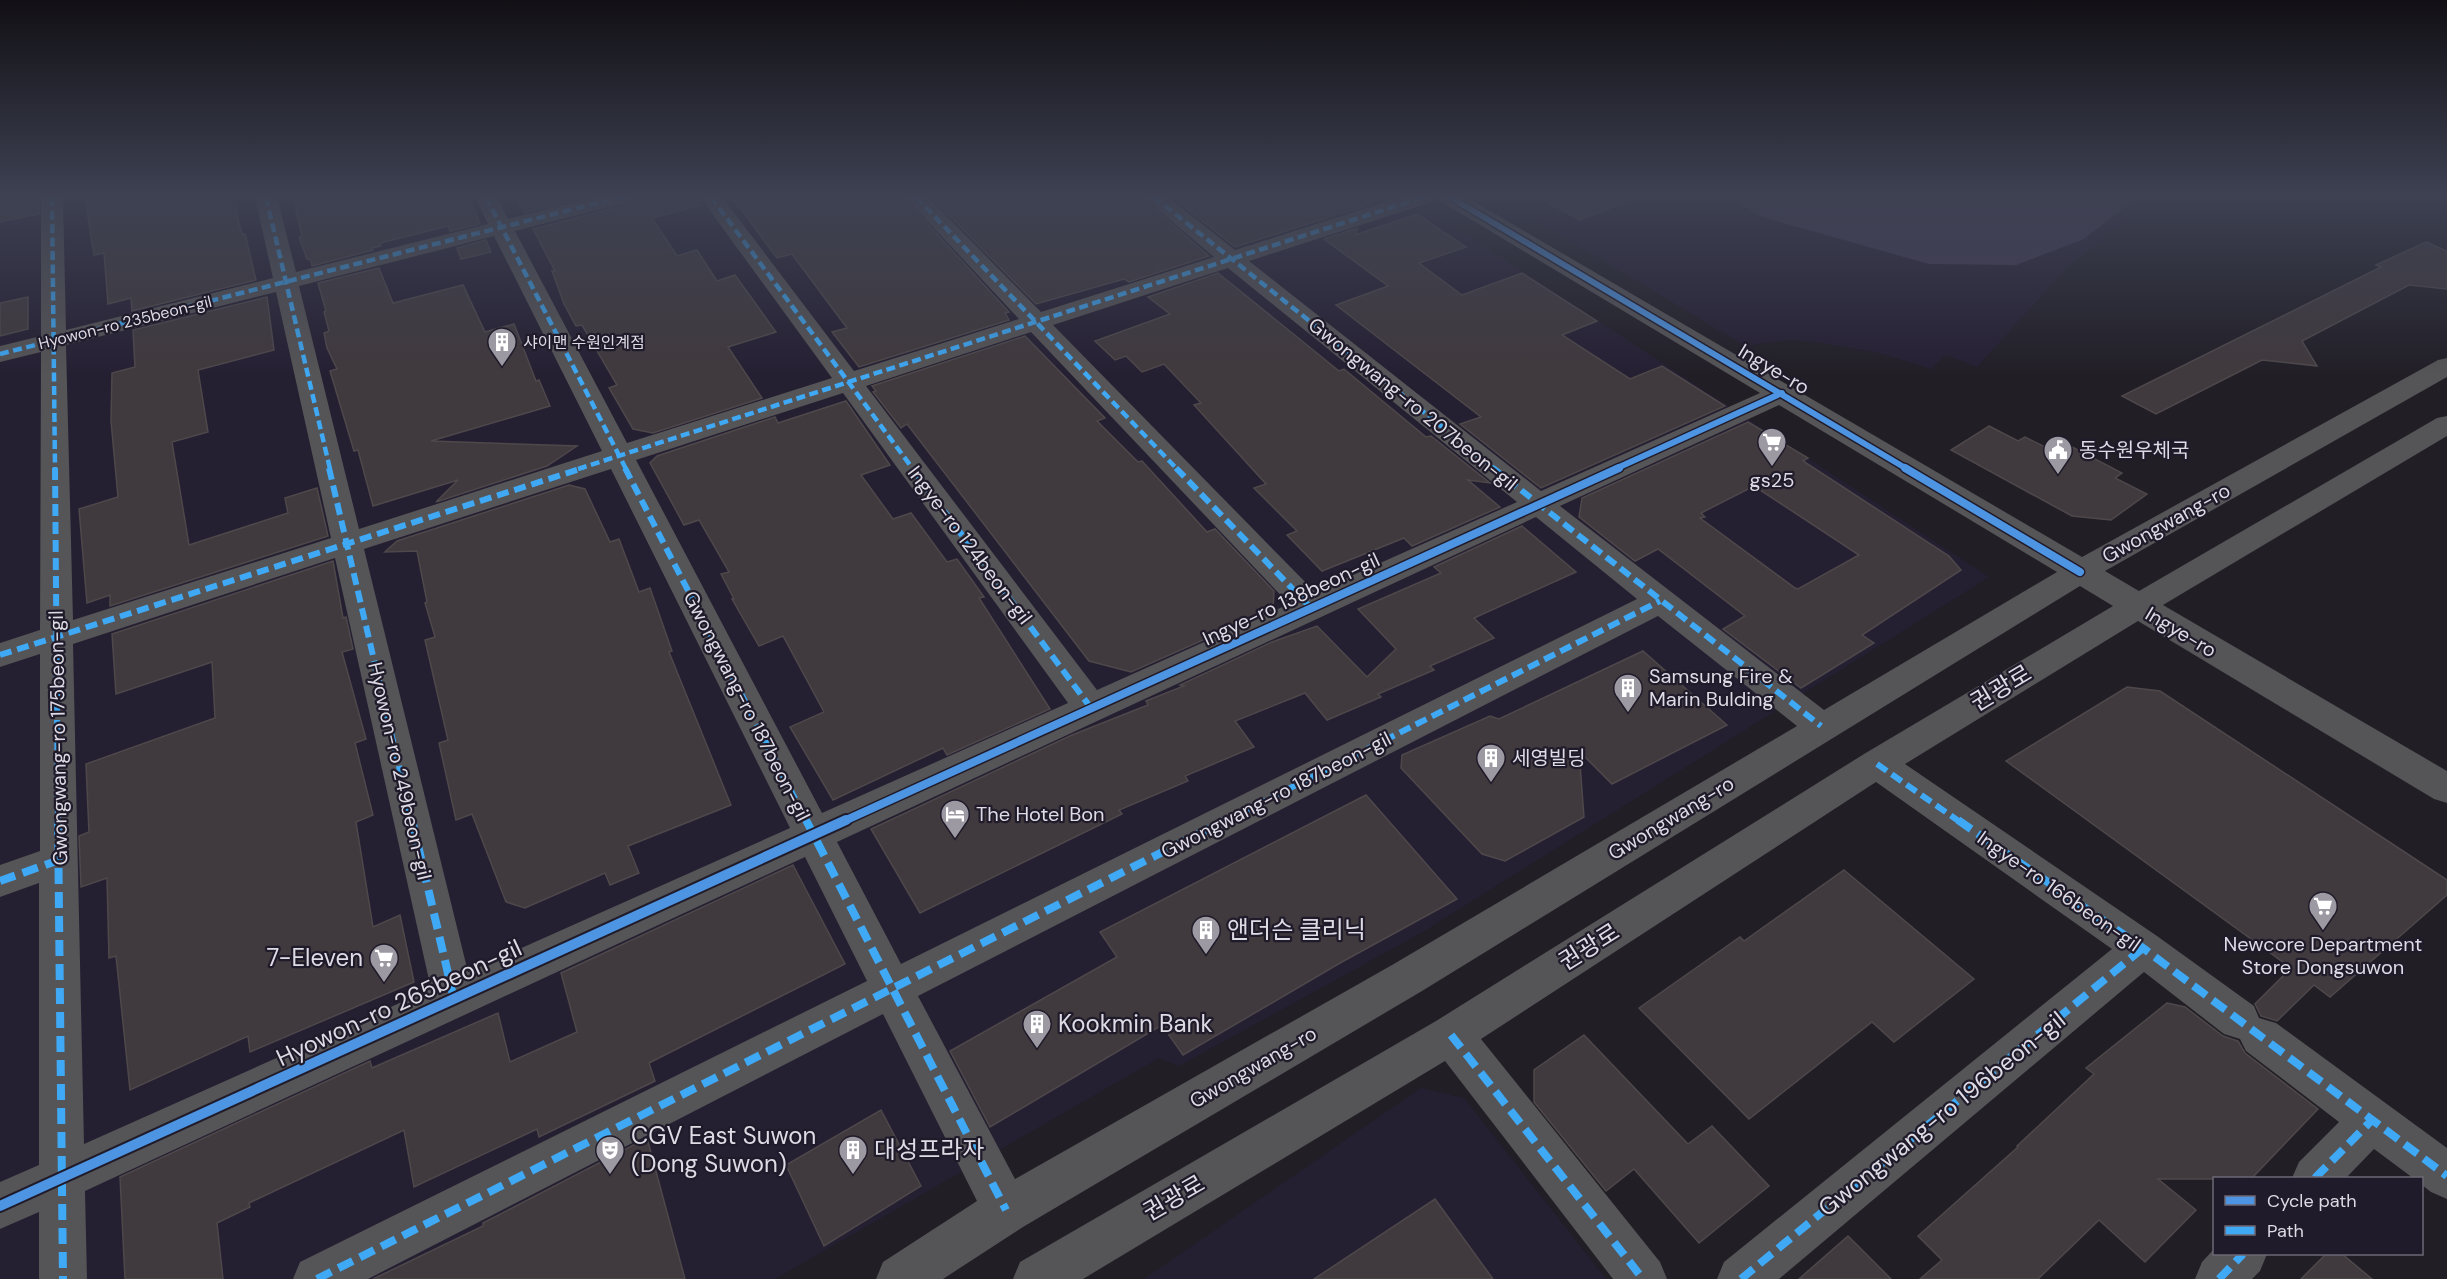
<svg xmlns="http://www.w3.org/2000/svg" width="2447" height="1279" font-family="'DM Sans','Noto Sans KR',sans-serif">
  <rect width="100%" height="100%" fill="#211e26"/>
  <!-- built -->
  <g fill="#251f32">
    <polygon points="0,197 1409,197 1989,577 1421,933 1179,1066 1159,1058 775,1279 0,1279"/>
    <polygon points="1497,197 2155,197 2067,268 1977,367 1946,355 1931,369 1879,353 1817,342 1788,340 1745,346"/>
    <polygon points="1421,1088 1464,1098 1606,1279 1144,1279"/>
  </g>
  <!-- forest -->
  <polygon fill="#443a56" points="1729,197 2139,197 2082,240 2016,265 1929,264 1762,217"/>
  <!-- building -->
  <g fill="#40393d" stroke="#4e484b" stroke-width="1.5" fill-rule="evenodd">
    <polygon points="0,197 39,197 39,214 0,222"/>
    <polygon points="85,197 232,197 242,234 245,234 256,280 132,311 131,298 108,304 104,253 94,255"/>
    <polygon points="293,197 469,197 480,224 450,231 448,226 380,243 381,246 372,248 373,250 312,266 311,260 307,259 299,237 302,236"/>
    <polygon points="516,197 586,197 524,213"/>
    <polygon points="634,197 698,197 701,205 652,218 677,256 697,250 717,281 735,275 776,332 728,347 762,398 653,433 633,429 609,388 617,385 582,325 576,326 564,304 552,271 555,271 533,229 630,204"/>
    <polygon points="732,197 903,197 1009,312 1005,313 1009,320 859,367 832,332 847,328 821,293 792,254 777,258"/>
    <polygon points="931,197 1141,197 1209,256 1129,282 1124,279 1036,304"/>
    <polygon points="1172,197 1375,197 1371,204 1235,247"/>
    <polygon points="1539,197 1633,197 1634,199 1579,220"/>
    <polygon points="1417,214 1466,247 1419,263 1462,295 1522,273 1597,321 1562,335 1630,379 1662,366 1725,406 1541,488 1460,424 1481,417 1336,305 1388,286 1324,239 1358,228 1355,235"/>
    <polygon points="486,240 491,252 461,259 457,248"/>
    <polygon points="2426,242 2447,251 2447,289 2409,285 2302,341 2317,366 2262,360 2156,414 2122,396 2381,267 2376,265"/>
    <polygon points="379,268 393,303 463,285 485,332 514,324 536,381 539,380 550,406 431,441 577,446 547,466 436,502 458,480 373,506 358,450 354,451 330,371 337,369 327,348 324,333 329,331 324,312 326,311 318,283"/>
    <polygon points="1218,273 1339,371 1344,369 1426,437 1431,436 1490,483 1468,480 1500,507 1412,546 1404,538 1322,571 1287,535 1297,531 1254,488 1266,484 1194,405 1201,403 1164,364 1142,372 1126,356 1115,360 1095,341 1170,314 1148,297"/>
    <polygon points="28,297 28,329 0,336 0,303"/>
    <polygon points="267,297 274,350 198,370 208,432 172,442 189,545 288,513 285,498 317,488 328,536 110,606 110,595 87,603 79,509 118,497 111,421 112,373 135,367 133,330"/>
    <polygon points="1025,336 1105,418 1097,421 1138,462 1142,461 1207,532 1215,529 1274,591 1273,609 1131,672 1089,661 907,424 901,428 873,392 876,391 872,386"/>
    <polygon points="846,401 890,465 861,475 893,519 911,513 947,562 957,559 984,597 979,598 1050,709 947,755 943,748 833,800 790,727 824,712 783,636 759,646 732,599 734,599 721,574 729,572 699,520 684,525 650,463 657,456 775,417 778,423"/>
    <path d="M 1748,422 L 1808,458 L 1803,461 L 1949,556 L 1961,570 L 1862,635 L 1874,643 L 1801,688 L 1723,629 L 1745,616 L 1658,549 L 1635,561 L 1579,517 L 1582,498 ZM 1754,486 L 1859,555 L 1798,589 L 1795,588 L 1700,518 L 1705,517 L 1701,513 Z"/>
    <polygon points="1989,426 2018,441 2025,437 2047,448 2059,440 2122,473 2115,478 2147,494 2111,520 2072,516 1951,450"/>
    <polygon points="569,485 585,489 610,542 619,539 639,592 650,588 672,651 669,652 731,805 628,846 639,873 610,885 605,873 525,908 506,902 472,814 456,820 439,743 448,740 425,640 435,637 425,603 427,602 417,551 385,552 397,541"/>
    <polygon points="1522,526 1576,572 1474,618 1494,638 1430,666 1434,670 1378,694 1381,697 1327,720 1305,693 1235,721 1254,747 1185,776 1188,781 1119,810 1122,814 920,913 871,829 1072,735 1148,705 1146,701 1184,686 1180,685 1272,642 1317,626 1367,677 1396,649 1358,609 1441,573 1434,567"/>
    <polygon points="333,561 343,618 346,617 353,649 342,652 366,739 355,743 373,815 356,822 373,927 400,915 414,982 250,1052 248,1036 130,1090 116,956 109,958 107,878 81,887 79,836 89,832 86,764 215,718 212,662 116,694 112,634"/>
    <polygon points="1643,651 1727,725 1612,784 1579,751 1584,817 1505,861 1482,854 1401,768 1402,755 1490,716 1499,719"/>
    <polygon points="2127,687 2160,691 2447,880 2447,895 2330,997 2314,985 2277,1021 2261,1016 2255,1004 2291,968 2006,761"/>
    <polygon points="1366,795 1457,899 1340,963 1183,1055 1162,1025 990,1127 950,1051 1117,957 1100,932"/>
    <polygon points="793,865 845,964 649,1063 655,1081 539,1137 537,1129 414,1187 404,1130 249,1203 250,1207 217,1223 223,1279 125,1279 120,1177 370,1061 372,1068 498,1013 510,1062 577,1032 561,973"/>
    <polygon points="1844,870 1974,979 1894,1042 1872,1022 1749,1119 1639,1008 1740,937 1744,941"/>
    <polygon points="2167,1003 2185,1007 2223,1036 2238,1041 2245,1053 2318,1109 2251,1179 2158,1179 2196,1210 2145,1262 2099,1220 2038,1279 1920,1279 1942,1260 1918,1236 2018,1147 2017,1146 2094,1074 2086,1068"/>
    <polygon points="1584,1035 1688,1144 1712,1126 1769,1186 1699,1243 1634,1169 1606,1191 1534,1102 1534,1070"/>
    <polygon points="881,1110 921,1186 824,1246 786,1165"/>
    <polygon points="647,1138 685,1279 373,1279 483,1226 483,1223"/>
    <polygon points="1435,1199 1493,1279 1314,1279"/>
    <polygon points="1848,1236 1891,1279 1799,1279"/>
    <polygon points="2326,1254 2342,1254 2372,1279 2301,1279"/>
  </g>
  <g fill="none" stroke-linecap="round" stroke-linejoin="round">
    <!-- minor -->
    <g fill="#555456" fill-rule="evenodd">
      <path d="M 41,197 L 63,197 L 66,330 L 273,278 L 255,197 L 277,197 L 296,272 L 488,224 L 475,197 L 497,197 L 508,219 L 595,197 L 632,197 L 629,202 L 515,231 L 627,443 L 832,378 L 700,197 L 722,197 L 854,371 L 1019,319 L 905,197 L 928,197 L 1041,312 L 1214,257 L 1143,197 L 1168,197 L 1235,250 L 1401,197 L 1435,197 L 1432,202 L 1249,261 L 1541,491 L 1760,393 L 1442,202 L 1439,197 L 1466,197 L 2082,557 L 2438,360 L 2447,358 L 2447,377 L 2105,571 L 2139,591 L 2437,418 L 2447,416 L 2447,436 L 2163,605 L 2447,771 L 2447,803 L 2434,799 L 2138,621 L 1905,764 L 2157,936 L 2254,1006 L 2259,1018 L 2276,1023 L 2447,1148 L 2447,1199 L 2431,1192 L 2422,1185 L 2422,1178 L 2413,1178 L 2374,1149 L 2346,1178 L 2292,1178 L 2299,1162 L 2339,1122 L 2246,1051 L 2240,1039 L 2224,1034 L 2144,972 L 1779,1279 L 1717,1279 L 1724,1262 L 2112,949 L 1876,782 L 1481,1039 L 1660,1262 L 1667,1279 L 1613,1279 L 1445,1061 L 1083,1279 L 1013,1279 L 1020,1262 L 1436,1021 L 1864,754 L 2113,606 L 2080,586 L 1422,991 L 1023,1227 L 943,1279 L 876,1279 L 883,1262 L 977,1201 L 883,1014 L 368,1279 L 293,1279 L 300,1262 L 867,981 L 805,857 L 85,1191 L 87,1279 L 39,1279 L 39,1212 L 0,1229 L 0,1182 L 39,1165 L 39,883 L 0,897 L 0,865 L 40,851 L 40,654 L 0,667 L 0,643 L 40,630 L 41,352 L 0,362 L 0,346 L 41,336 ZM 494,236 L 602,451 L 359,529 L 299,286 ZM 1228,268 L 1517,502 L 1315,592 L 1053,325 ZM 276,292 L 331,538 L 73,620 L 66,345 ZM 1031,332 L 1289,604 L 1097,690 L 866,386 ZM 843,393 L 1068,703 L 822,813 L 636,460 ZM 1779,405 L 2057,572 L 1824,710 L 1560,506 ZM 611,469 L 790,828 L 468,972 L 364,549 ZM 1536,517 L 1637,599 L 901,964 L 837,842 ZM 335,558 L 431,989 L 84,1144 L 73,644 ZM 1658,616 L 1797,726 L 1392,965 L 1015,1179 L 918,996 Z"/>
      <polygon points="2214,1249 2214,1254 2267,1254 2260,1271 2252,1279 2195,1279 2202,1262"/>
    </g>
    <!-- quiet-far2 -->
    <g stroke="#3fa9f5" stroke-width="4.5" stroke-dasharray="9 4.5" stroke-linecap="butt">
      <polyline points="52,197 55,469"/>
      <polyline points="266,197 330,469"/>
      <polyline points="486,197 626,469"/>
      <polyline points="711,197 913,469"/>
      <polyline points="916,197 1177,469"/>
      <polyline points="1154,197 1495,469"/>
      <polyline points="0,354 621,197"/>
      <polyline points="578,469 1424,197"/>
    </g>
    <!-- quiet-far1 -->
    <g stroke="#3fa9f5" stroke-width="6" stroke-dasharray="12 6" stroke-linecap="butt">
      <polyline points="55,468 58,822"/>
      <polyline points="329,468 412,822"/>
      <polyline points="625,468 807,822"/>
      <polyline points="912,468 1091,708"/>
      <polyline points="1176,468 1311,608"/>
      <polyline points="1493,468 1821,726"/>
      <polyline points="0,655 583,468"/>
      <polyline points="1877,764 1960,822"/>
      <polyline points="1223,822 1660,601"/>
    </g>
    <!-- quiet -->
    <g stroke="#3fa9f5" stroke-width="8" stroke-dasharray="16 8" stroke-linecap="butt">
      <polyline points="58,820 63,1279"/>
      <polyline points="412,820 454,999"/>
      <polyline points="806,820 1006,1210"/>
      <polyline points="1958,820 2143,948 2447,1176"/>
      <polyline points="0,881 59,860"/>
      <polyline points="1451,1035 1643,1279"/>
      <polyline points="2315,1178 2372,1120"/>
      <polyline points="317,1279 1226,820"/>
      <polyline points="1741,1279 2143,948"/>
      <polyline points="2219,1279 2243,1254"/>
    </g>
    <!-- cycleway-far2 casing -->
    <g stroke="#201b2a" stroke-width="9">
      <g id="cycleway-far2">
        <polyline points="1450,197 1907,469"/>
        <polyline points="1615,469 1782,393"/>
      </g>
    </g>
    <!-- cycleway-far1 casing -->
    <g stroke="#201b2a" stroke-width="11">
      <g id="cycleway-far1">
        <polyline points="1905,468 2080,572"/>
        <polyline points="842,822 1619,468"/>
      </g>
    </g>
    <!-- cycleway casing -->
    <g stroke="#201b2a" stroke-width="14">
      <polyline id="cycleway" points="0,1206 846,820"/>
    </g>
    <!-- cycleway-far2 -->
    <use href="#cycleway-far2" stroke="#4d94e3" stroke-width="6"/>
    <!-- cycleway-far1 -->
    <use href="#cycleway-far1" stroke="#4d94e3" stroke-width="8"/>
    <!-- cycleway -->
    <use href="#cycleway" stroke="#4d94e3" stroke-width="10"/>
  </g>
  <!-- sky -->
  <linearGradient id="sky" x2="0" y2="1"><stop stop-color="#121015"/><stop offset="0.52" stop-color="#3d4152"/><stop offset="1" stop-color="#3d4152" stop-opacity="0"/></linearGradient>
  <rect width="2447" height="376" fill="url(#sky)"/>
  <!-- icons -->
  <defs>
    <g id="building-pin" transform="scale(1.5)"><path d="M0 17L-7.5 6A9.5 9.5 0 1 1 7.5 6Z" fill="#9c99a2" stroke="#201b2a"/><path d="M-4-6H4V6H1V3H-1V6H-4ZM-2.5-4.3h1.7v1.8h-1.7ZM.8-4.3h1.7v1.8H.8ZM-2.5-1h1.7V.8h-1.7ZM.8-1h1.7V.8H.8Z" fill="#fff"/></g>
    <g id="supermarket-pin" transform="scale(1.5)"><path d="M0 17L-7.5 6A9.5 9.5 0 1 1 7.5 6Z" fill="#9c99a2" stroke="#201b2a"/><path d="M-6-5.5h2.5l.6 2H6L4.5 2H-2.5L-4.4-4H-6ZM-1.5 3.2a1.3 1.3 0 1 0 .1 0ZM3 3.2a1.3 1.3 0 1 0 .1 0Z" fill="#fff"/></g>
    <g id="civic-pin" transform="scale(1.5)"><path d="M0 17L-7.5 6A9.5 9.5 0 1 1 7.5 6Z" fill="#9c99a2" stroke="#201b2a"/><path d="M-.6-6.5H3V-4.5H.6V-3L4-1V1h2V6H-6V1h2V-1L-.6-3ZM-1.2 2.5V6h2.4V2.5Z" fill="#fff"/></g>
    <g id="hotel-pin" transform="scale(1.5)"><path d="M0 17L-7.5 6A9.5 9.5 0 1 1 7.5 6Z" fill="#9c99a2" stroke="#201b2a"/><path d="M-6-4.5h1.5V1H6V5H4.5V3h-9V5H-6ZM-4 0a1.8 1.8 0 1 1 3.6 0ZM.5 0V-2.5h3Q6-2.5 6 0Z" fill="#fff"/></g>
    <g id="theatre-pin" transform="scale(1.5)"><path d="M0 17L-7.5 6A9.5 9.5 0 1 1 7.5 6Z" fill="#9c99a2" stroke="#201b2a"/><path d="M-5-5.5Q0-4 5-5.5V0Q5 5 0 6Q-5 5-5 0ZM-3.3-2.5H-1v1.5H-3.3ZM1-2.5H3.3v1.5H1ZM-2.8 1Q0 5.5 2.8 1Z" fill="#fff"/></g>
  </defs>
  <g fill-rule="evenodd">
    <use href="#building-pin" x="502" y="342"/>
    <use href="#supermarket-pin" x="1772" y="442"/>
    <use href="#civic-pin" x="2058" y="450"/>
    <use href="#building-pin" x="1628" y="688"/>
    <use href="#building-pin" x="1491" y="758"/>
    <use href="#hotel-pin" x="955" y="814"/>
    <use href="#supermarket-pin" x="2323" y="906"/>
    <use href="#building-pin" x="1206" y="930"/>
    <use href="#supermarket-pin" x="384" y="958"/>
    <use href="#building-pin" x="1037" y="1024"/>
    <use href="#theatre-pin" x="610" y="1150"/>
    <use href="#building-pin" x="853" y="1150"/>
  </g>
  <g text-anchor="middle" stroke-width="4.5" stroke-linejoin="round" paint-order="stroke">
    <!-- far-street labels -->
    <g font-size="16" fill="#dedbe5" stroke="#201b2a">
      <text transform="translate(125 322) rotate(-14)" y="6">Hyowon-ro 235beon-gil</text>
    </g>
    <!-- far-poi labels -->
    <g font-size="16" fill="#dedbe5" stroke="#201b2a" text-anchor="start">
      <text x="523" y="348">샤이맨 수원인계점</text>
    </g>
    <!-- street labels -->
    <g font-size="20" fill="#dedbe5" stroke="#201b2a">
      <text transform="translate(1774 369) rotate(31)" y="7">Ingye-ro</text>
      <text transform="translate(1413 404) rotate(39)" y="7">Gwongwang-ro 207beon-gil</text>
      <text transform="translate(2166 523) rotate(-29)" y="7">Gwongwang-ro</text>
      <text transform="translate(970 545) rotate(53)" y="7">Ingye-ro 124beon-gil</text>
      <text transform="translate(1291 599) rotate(-25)" y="7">Ingye-ro 138beon-gil</text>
      <text transform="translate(2181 632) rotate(31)" y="7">Ingye-ro</text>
      <text transform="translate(747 706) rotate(63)" y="7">Gwongwang-ro 187beon-gil</text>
      <text transform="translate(58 738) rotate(-91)" y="7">Gwongwang-ro 175beon-gil</text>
      <text transform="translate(400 771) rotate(77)" y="7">Hyowon-ro 249beon-gil</text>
      <text transform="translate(1276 795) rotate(-27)" y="7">Gwongwang-ro 187beon-gil</text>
      <text transform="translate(1671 818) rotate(-31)" y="7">Gwongwang-ro</text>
      <text transform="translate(2059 891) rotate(35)" y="7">Ingye-ro 166beon-gil</text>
      <text transform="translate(1253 1067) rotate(-30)" y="7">Gwongwang-ro</text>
    </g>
    <!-- poi labels -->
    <g font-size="20" fill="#dedbe5" stroke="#201b2a" text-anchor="start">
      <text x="2079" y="457">동수원우체국</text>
      <text x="1772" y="487" text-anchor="middle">gs25</text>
      <text x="1649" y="683">Samsung Fire &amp;<tspan x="1649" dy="23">Marin Bulding</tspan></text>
      <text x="1512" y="765">세영빌딩</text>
      <text x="976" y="821">The Hotel Bon</text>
      <text x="2323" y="951" text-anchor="middle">Newcore Department<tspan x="2323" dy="23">Store Dongsuwon</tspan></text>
    </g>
    <!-- near-street labels -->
    <g font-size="24" fill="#dedbe5" stroke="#201b2a">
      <text transform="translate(2001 688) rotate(-31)" y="8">권광로</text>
      <text transform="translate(1589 947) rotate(-32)" y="8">권광로</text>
      <text transform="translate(399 1003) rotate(-25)" y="8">Hyowon-ro 265beon-gil</text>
      <text transform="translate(1942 1114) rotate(-39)" y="8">Gwongwang-ro 196beon-gil</text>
      <text transform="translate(1174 1198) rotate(-30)" y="8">권광로</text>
    </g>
    <!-- near-poi labels -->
    <g font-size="24" fill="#dedbe5" stroke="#201b2a" text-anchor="start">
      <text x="1227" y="938">앤더슨 클리닉</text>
      <text x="363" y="966" text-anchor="end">7-Eleven</text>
      <text x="1058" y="1032">Kookmin Bank</text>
      <text x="631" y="1144">CGV East Suwon<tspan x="631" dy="28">(Dong Suwon)</tspan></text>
      <text x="874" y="1158">대성프라자</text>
    </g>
  </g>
  <!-- legend -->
  <rect x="2213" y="1177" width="210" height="78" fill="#201b2a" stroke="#6c6875" stroke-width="1.5"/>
  <rect x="2225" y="1196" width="30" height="9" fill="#4d94e3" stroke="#6c6875" stroke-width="1.5"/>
  <text x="2267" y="1207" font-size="18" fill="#dedbe5">Cycle path</text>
  <rect x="2225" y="1226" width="30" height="9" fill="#3fa9f5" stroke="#6c6875" stroke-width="1.5"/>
  <text x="2267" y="1237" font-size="18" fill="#dedbe5">Path</text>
</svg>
